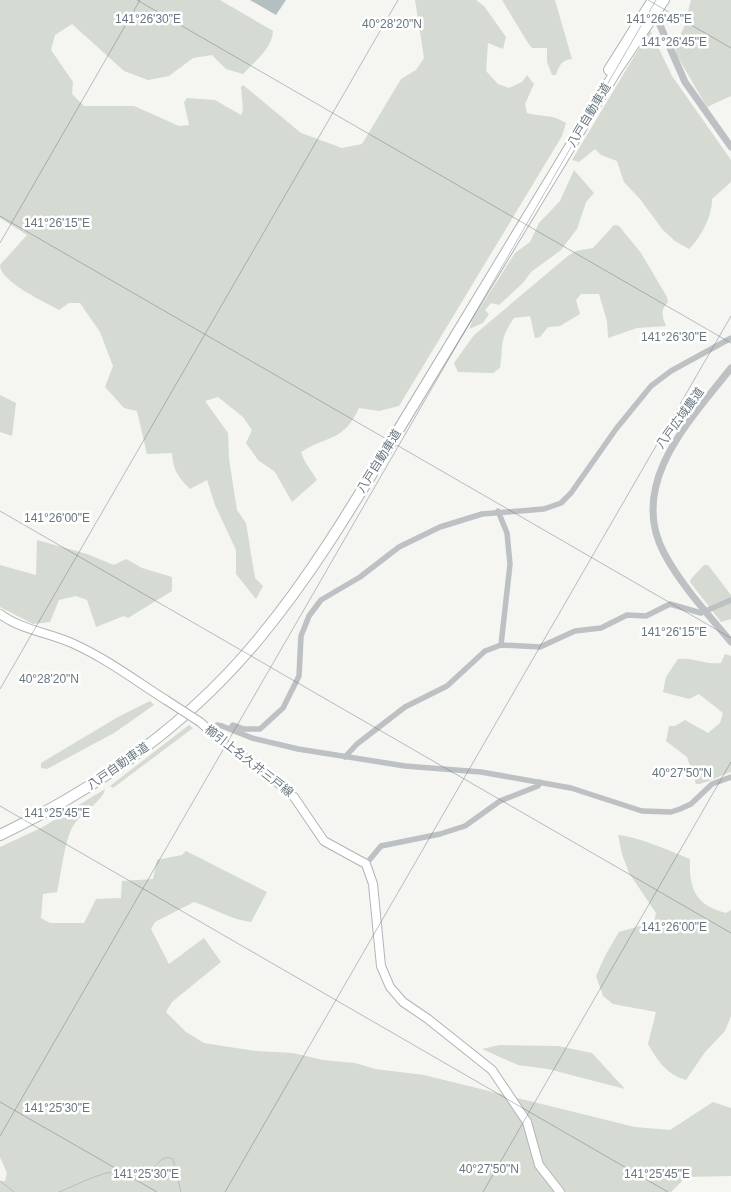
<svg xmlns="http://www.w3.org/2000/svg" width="731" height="1192" font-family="Arial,'Noto Sans JP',sans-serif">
  <rect width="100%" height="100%" fill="#f5f5f2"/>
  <!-- green -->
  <g fill="#d5dad2">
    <path d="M 0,0 L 220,0 L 273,31 C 272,49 255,61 243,74 L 226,69 L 212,55 L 193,58 L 169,76 L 148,80 L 124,71 L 72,24 L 55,35 L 51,50 L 73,82 L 72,94 L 84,106 L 134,106 L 179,126 L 189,125 L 184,102 L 187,98 L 215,100 L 241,115 L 243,110 L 241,87 L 243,85 L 301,133 L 342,148 L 362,144 L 401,79 L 416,70 L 424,58 L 415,0 L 476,0 L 484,6 L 506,37 L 503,49 L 488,43 L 486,71 L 498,84 L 509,88 L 522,82 L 527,75 L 534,84 L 525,104 L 527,113 C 545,118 550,113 566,123 L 562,136 L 399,406 L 379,411 L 359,408 C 343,442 330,434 301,452 C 305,464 311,470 317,480 L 292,502 L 275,472 L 258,460 L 246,443 L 252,430 L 243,417 L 218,397 L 205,401 L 228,433 L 229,459 L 237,510 L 246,523 L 255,578 L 263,586 L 256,599 L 236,574 L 236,550 L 215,505 L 207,480 L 190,489 C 178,477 173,470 172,453 L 147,454 L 137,411 L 124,408 L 105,387 L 113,366 L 100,332 L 80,303 L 69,303 L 59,310 C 45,302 0,282 0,265 L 27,235 L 0,218 Z"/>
    <path d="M 502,0 L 555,0 L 572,59 C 561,60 559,66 556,75 L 552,75 L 547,62 L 547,48 L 532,48 L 528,43 Z"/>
    <polygon points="691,0 731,0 731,96 707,107 676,54 675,46 684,27"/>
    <path d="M 650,30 L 672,76 L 731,160 L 731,182 L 712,199 C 712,217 701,237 689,249 L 675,241 L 663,230 L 640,199 L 624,182 L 617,161 L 601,155 L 595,149 L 579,162 L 572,160 Z"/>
    <polygon points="574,170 594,193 586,202 577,229 561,250 531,272 523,283 499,305 491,303 485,310 489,314 483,323 469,329 473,319 515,253 530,242 539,223 560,201"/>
    <path d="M 614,225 L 619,226 L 641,253 L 667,297 L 668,302 C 660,310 662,316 666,326 L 637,328 L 608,338 L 607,321 L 599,294 L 581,294 L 576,300 L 580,314 L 560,326 L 548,327 L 540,337 L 535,338 L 530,316 L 514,318 C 498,342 504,343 500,368 L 493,373 L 458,372 L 454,363 L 474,335 L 569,255 L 576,251 L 593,248 Z"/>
    <polygon points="0,395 16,403 12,436 0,432"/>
    <polygon points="37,540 87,554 114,565 126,559 142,568 172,577 172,591 128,618 124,616 96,627 87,600 76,596 59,600 50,622 33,624 0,607 0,565 36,575"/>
    <polygon points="704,565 708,565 731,595 731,619 721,622 690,582 691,579"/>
    <path d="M 725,654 L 731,656 L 731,772 C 722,775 703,785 696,784 L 687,757 L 666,741 L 669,726 L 675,726 L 685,720 L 708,733 L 720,723 L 723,713 L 699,694 L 689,699 L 663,692 L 666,677 L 678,659 C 693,657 706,665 721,663 Z"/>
    <polygon points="150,701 154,705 114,733 47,769 41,768 41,763 118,717"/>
    <polygon points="189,725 193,728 113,788 110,786"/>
    <path d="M 105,789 C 103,802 77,815 71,830 C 64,845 61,875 57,892 L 43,894 L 41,918 L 50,923 L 84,923 L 96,899 L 121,898 L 122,881 L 153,879 L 157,860 L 182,855 L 186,851 L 267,892 L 251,922 C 232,920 213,908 194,902 L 155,922 L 151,929 L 169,964 L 204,938 L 221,962 L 172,1002 L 166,1012 L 186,1032 L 204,1043 L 255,1051 L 293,1053 L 323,1060 L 355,1063 L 375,1069 L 424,1075 L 635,1127 L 670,1130 L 713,1102 L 731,1108 L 731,1176 L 686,1177 L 671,1192 L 0,1192 L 0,1181 L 5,1181 L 7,1173 L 0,1157 L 0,847 L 43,827 Z"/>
    <path d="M 618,835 C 638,837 671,851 690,859 C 689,889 695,905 726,913 L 731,910 L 731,1016 L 725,1031 L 705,1052 L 686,1080 C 666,1074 658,1061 648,1044 L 656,1012 L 613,1004 L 603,996 L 596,976 L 606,954 L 619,932 L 654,922 L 656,913 L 629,873 L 622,854 Z"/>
    <polygon points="500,1045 558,1046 592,1053 625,1089 548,1069 518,1065 482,1049"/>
  </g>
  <!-- water -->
  <polygon fill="#b4bfc2" points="250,0 286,0 276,15"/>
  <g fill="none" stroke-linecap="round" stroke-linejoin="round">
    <!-- stream -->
    <g stroke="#b4bfc2" stroke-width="1">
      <polyline points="0,1181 14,1192"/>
      <path d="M 59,1192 C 77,1185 92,1176 111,1172 C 123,1170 135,1174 147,1172 C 157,1169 160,1153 173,1159 L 181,1192"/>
    </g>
    <!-- secondary casing -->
    <g stroke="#b0b5b8" stroke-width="10">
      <g id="secondary">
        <path d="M 0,614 C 21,630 51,633 74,644 C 107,659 136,681 166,700"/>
        <polyline points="200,722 227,746 264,771 294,797 324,841 366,864 373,884 381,966 390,987 403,1002 428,1019 492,1070 527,1122 539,1165 560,1192"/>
      </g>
    </g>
    <!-- motorway casing -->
    <g stroke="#b1b4b6" stroke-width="12">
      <g id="motorway">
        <polyline points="609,70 653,0"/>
        <path d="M 0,835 C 100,787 191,722 261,636 C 321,563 367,481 416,401 C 483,292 549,181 616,71 L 664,0"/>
      </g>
    </g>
    <!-- minor -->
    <g stroke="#bdc1c3" stroke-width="5.5">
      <polyline points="498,511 507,533 510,564 501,645"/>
      <polyline points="230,729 233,725 244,729 260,729 283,708 299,676 301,636 309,616 321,600 360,577 399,547 440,527 482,514 544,509 561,503 571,493 616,429 651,386 671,371 731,338"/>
      <polyline points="210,730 217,725 222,726 252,738 298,749 405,766 481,772 571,788 642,811 671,812 680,809 691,804 712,784 731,777"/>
      <polyline points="345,757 357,744 405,707 447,686 485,651 501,645 540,647 575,631 601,628 627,615 646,616 670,604 701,613 731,600"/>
      <polyline points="366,864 381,846 440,834 465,826 500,801 538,786 540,782"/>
    </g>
    <!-- tertiary -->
    <g stroke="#bdc1c3" stroke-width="7">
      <polyline points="659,23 685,82 731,147"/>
      <path d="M 731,368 C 691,419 627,483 664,553 C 681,585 708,614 731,642"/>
    </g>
    <!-- secondary -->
    <use href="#secondary" stroke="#fff" stroke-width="8"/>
    <!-- motorway -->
    <use href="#motorway" stroke="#fff" stroke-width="10"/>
    <!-- secondary-bridge casing -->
    <g stroke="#b0b5b8" stroke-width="10" stroke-linecap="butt">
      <polyline id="secondary-bridge" points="166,700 200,722"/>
    </g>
    <!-- secondary-bridge -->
    <use href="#secondary-bridge" stroke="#fff" stroke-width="8"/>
  </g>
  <!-- ticks -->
  <path fill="none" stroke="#68777f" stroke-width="1" stroke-opacity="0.45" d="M 137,0 L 731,343M 648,0 L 731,48M 0,216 L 731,638M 0,243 L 140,0M 0,511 L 731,933M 0,689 L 398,0M 0,806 L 668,1192M 0,1102 L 157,1192M 0,1136 L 656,0M 225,1192 L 731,316M 483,1192 L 731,762"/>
  <g text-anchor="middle" stroke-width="5" stroke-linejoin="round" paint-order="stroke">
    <!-- street labels -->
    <g font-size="12" fill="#68777f" stroke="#fff">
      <text transform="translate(589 115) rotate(-59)" y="4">八戸自動車道</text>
      <text transform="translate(680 418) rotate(-54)" y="4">八戸広域農道</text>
      <text transform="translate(379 461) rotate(-58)" y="4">八戸自動車道</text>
      <text transform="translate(249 761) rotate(38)" y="4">櫛引上名久井三戸線</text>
      <text transform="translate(118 766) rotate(-35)" y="4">八戸自動車道</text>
    </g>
  </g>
  <g font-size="12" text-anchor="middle" fill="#68777f" stroke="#fff" stroke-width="5" stroke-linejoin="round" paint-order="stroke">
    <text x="659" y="23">141°26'45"E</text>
    <text x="148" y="23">141°26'30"E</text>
    <text x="392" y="28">40°28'20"N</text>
    <text x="674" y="46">141°26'45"E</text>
    <text x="57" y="227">141°26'15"E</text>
    <text x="674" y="341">141°26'30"E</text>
    <text x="57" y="522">141°26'00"E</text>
    <text x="674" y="636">141°26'15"E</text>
    <text x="49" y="683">40°28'20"N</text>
    <text x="682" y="777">40°27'50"N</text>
    <text x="57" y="817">141°25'45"E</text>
    <text x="674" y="931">141°26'00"E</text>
    <text x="57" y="1112">141°25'30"E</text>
    <text x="489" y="1173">40°27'50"N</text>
    <text x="146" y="1178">141°25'30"E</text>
    <text x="657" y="1178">141°25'45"E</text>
  </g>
</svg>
